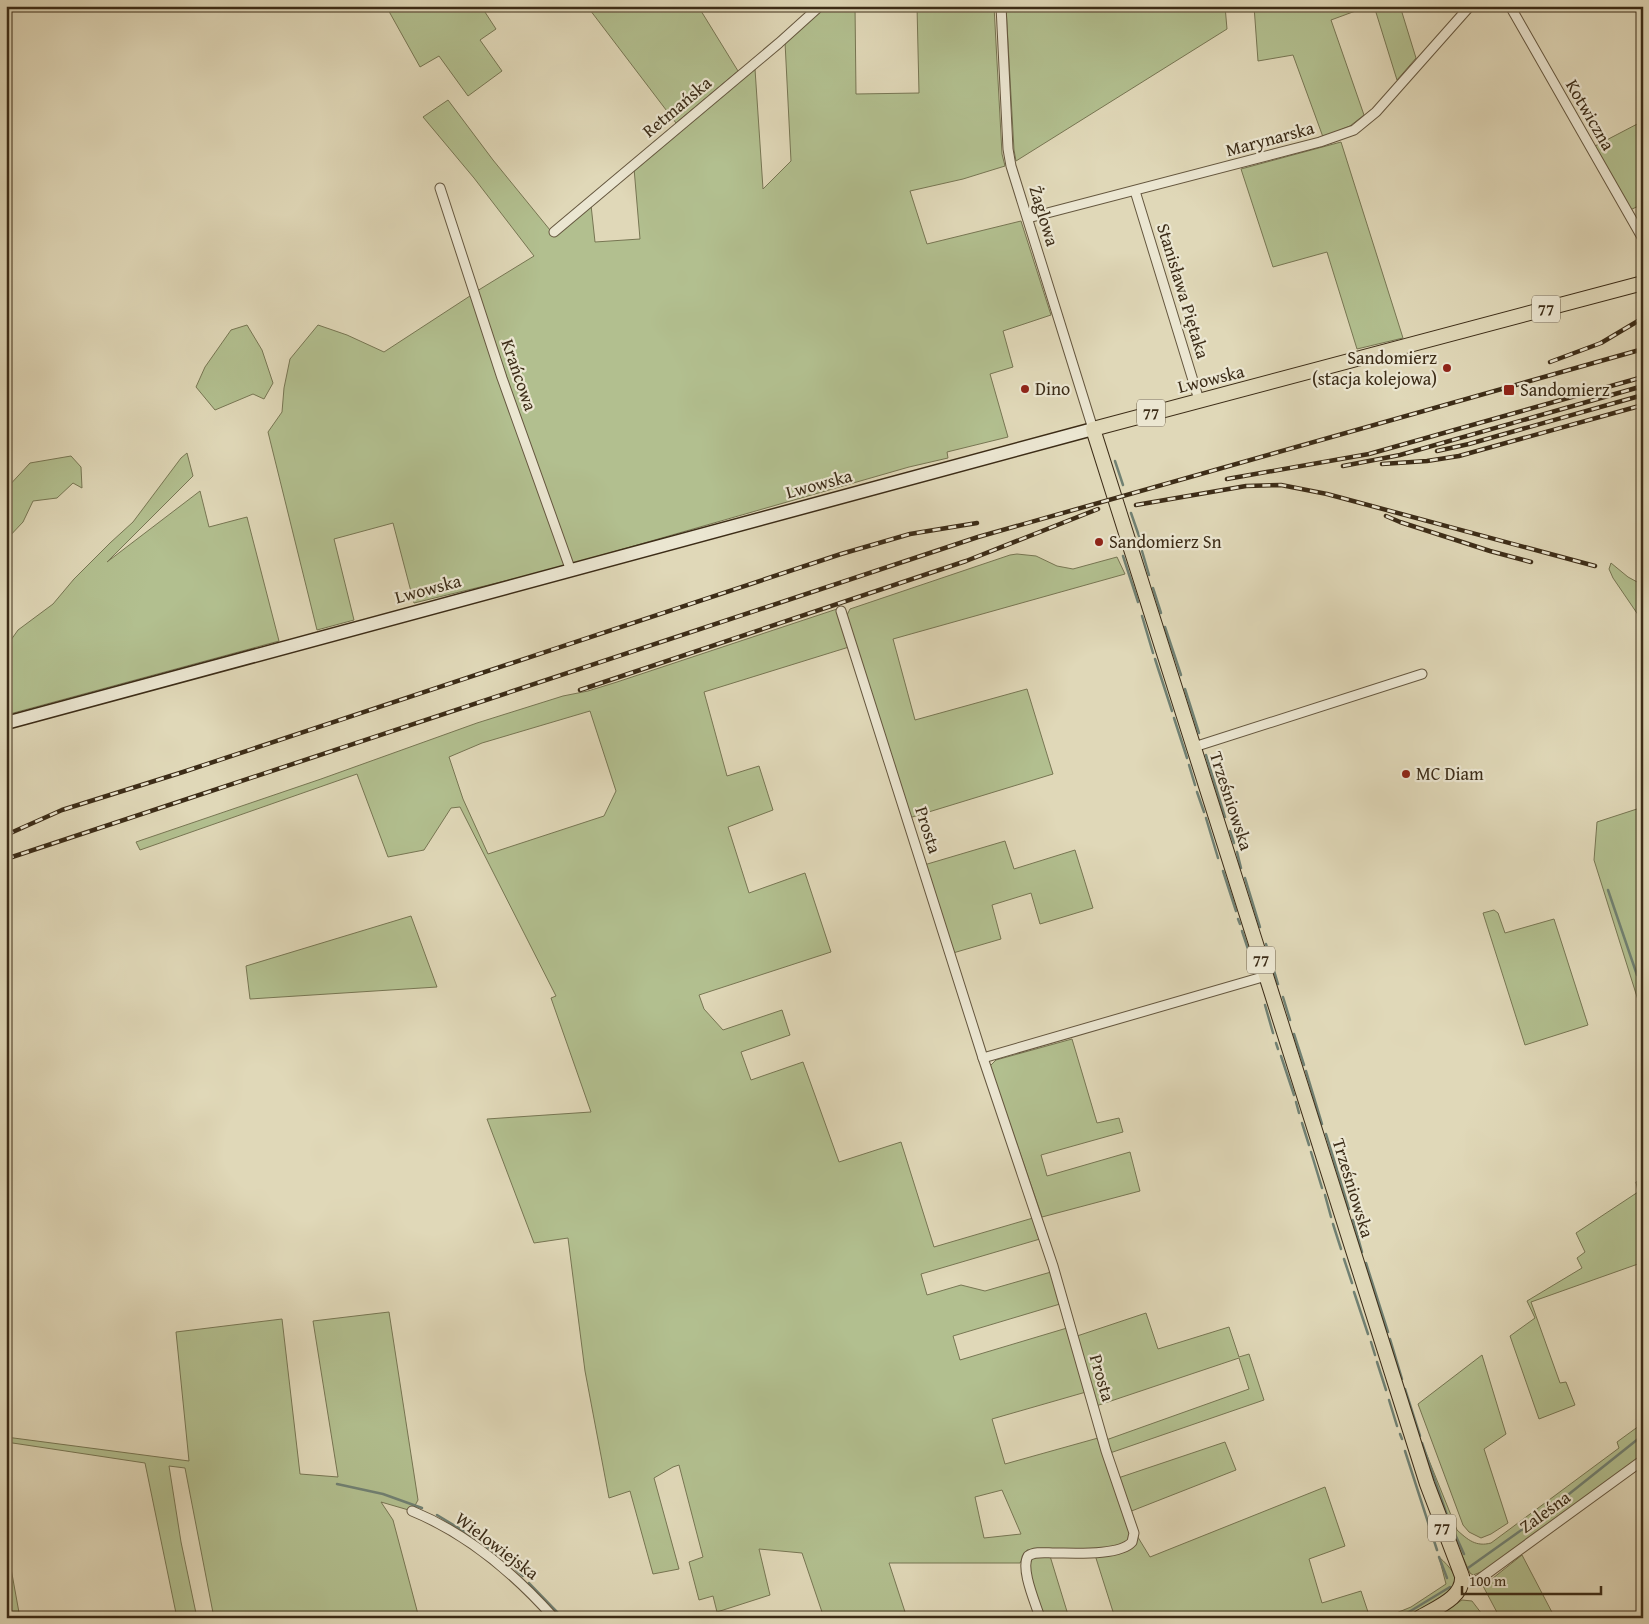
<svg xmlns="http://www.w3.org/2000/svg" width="1649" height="1624" font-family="'Gentium Book Plus',serif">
  <rect width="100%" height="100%" fill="#e0d8b8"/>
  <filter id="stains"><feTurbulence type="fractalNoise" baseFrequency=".004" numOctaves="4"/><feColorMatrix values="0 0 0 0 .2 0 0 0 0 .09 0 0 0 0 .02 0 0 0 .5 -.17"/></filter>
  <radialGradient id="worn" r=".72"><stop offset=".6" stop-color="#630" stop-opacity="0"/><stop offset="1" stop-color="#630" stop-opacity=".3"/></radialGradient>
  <!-- green -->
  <g fill="#b2bf8f" stroke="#777653" fill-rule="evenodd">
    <polygon points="386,6 481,6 496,29 480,40 502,71 468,96 439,56 420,67"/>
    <polygon points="587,6 698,6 738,71 676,123"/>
    <polygon points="827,6 855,6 856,94 919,93 917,6 994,6 1002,154 1005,166 963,179 910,191 927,244 1021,221 1051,315 1003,331 1013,367 990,374 1008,437 947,452 948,458 909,467 571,564 477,291 534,256 474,178 423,117 448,100 493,160 550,230 552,236 591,205 595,242 640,239 634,168 755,69 763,189 791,161 785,42"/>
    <polygon points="1006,6 1225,6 1227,29 1016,161 1014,150"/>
    <polygon points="1254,6 1369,6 1331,20 1364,115 1350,126 1323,137 1293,55 1258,61"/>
    <polygon points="1374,6 1400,6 1416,58 1397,80"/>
    <polygon points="1643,121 1643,204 1630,210 1595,146"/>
    <polygon points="1341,142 1403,338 1357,349 1327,252 1273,267 1241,169"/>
    <polygon points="473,294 567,566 414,603 393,523 334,539 354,620 317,630 268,432 282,412 284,388 290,359 318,325 347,335 384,352"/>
    <polygon points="247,325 262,350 273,383 264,399 253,394 215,410 196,387 205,367 231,330"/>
    <polygon points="187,453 193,476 107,562 200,491 209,527 247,517 279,641 6,715 6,647 18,630 53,604 74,579 110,543 133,522 181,458"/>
    <polygon points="71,456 81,467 82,488 73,483 57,498 33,501 23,522 6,540 6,489 30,463"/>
    <polygon points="1017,554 1036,556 1057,566 1073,569 1117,557 1125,574 893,639 915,720 1027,689 1053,774 909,818 846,617 850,609 1010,555"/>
    <polygon points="1611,563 1628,577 1639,583 1643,580 1643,622 1613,578 1609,569"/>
    <path d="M 837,609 L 849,647 L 704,692 L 727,776 L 759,766 L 773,810 L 728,827 L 749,893 L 805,873 L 831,952 L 699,995 L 704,1009 L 723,1030 L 782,1010 L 790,1035 L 741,1052 L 751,1080 L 803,1062 L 839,1162 L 901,1142 L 934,1247 L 1033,1218 L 1040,1239 L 921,1274 L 927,1295 L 961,1285 L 985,1291 L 1051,1272 L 1060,1304 L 953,1336 L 960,1360 L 1067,1328 L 1086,1392 L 992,1419 L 1005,1464 L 1098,1438 L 1131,1536 L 1128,1543 L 1110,1548 L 1027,1550 L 1020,1563 L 889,1563 L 907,1618 L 824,1618 L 802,1553 L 759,1549 L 770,1595 L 717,1612 L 713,1596 L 699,1600 L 689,1562 L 703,1557 L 679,1465 L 673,1467 L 654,1478 L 679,1569 L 653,1574 L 630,1491 L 609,1498 L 585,1371 L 568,1238 L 534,1243 L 487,1119 L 591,1112 L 551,998 L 556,996 L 460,807 L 451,808 L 424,850 L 388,857 L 357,774 L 140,850 L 136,842 L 321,779 L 477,723 L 563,696 L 588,691 L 617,682 ZM 590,711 L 616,791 L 604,816 L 488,854 L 463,799 L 449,757 L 482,743 ZM 1002,1490 L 1021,1534 L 984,1538 L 975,1497 Z"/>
    <polygon points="1643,807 1643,1016 1594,860 1597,822"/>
    <polygon points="1005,841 1014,869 1075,850 1093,908 1040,924 1031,893 992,905 1001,939 953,953 924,865"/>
    <polygon points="1494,910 1498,913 1505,933 1554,919 1588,1025 1525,1045 1483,913"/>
    <polygon points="411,916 437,987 250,999 246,966"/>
    <polygon points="1072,1039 1097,1123 1119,1118 1123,1132 1041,1155 1047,1176 1130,1152 1140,1191 1042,1217 990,1066 996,1060"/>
    <polygon points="1643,1179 1643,1277 1638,1264 1531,1302 1560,1383 1566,1382 1575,1405 1539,1419 1510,1336 1535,1318 1527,1301 1582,1268 1577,1258 1585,1252 1576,1233 1638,1192 1636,1182"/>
    <polygon points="389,1312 418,1500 412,1511 381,1502 393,1520 419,1618 214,1618 185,1468 169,1466 181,1542 197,1618 177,1618 145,1463 6,1442 6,1437 189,1461 176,1332 282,1319 300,1474 338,1477 313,1321"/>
    <polygon points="1146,1313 1158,1349 1229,1327 1239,1357 1249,1354 1264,1400 1110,1453 1106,1440 1249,1389 1239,1358 1096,1406 1077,1336"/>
    <polygon points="1482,1355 1506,1434 1484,1449 1508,1523 1491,1534 1481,1538 1469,1532 1463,1525 1418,1404"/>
    <path d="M 1643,1423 L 1643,1454 L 1637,1459 L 1484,1571 L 1473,1575 L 1470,1573 L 1447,1522 L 1421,1445 L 1422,1443 L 1457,1530 C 1468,1540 1476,1547 1491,1543 L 1619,1448 L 1617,1442 Z"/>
    <polygon points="1225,1442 1236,1470 1129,1512 1118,1478"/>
    <path d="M 1325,1487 L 1345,1546 L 1309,1559 L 1322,1603 L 1361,1591 L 1370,1618 L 1115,1618 L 1095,1555 C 1110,1556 1123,1555 1135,1545 L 1136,1534 L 1150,1557 Z"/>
    <polygon points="6,1541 20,1618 6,1618"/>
    <polygon points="1522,1555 1555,1618 1500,1618 1483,1586"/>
    <path d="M 1050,1556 L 1069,1618 L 1044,1618 C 1039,1602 1024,1571 1033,1557 Z"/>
    <path d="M 1439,1557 C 1464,1579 1458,1588 1432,1603 C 1424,1608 1416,1615 1407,1617 C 1401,1620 1391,1618 1384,1618 L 1411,1607 L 1446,1584 Z"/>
    <polygon points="1462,1600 1472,1601 1485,1618 1441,1618 1439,1615"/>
  </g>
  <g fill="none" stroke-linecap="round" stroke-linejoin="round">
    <!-- stream -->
    <g stroke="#718173" stroke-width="2.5">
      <polyline points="1115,461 1123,485"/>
      <polyline points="1131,513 1139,536"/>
      <polyline points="1142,551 1149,575"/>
      <polyline points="1123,556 1138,602"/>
      <polyline points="1153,588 1161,613"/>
      <polyline points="1142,616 1153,653"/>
      <polyline points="1165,627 1181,675"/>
      <polyline points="1155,659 1172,711"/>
      <polyline points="1185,689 1199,733"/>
      <polyline points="1174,718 1187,758"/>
      <polyline points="1206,755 1225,817"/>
      <polyline points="1189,765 1195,785"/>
      <polyline points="1197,792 1204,812"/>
      <polyline points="1206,818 1218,858"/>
      <polyline points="1230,831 1234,843"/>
      <polyline points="1237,852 1241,868"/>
      <polyline points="1223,871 1236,911"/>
      <polyline points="1245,878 1260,927"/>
      <polyline points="1608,890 1637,975 1643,979"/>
      <polyline points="1238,919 1240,924"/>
      <polyline points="1242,931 1256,973"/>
      <polyline points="1266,944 1278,984"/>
      <polyline points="1283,997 1290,1020"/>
      <polyline points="1265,1005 1273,1033"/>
      <polyline points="1294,1034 1304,1065"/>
      <polyline points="1276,1043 1278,1049"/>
      <polyline points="1281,1056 1294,1095"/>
      <polyline points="1306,1071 1322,1124"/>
      <polyline points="1296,1102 1299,1113"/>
      <polyline points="1302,1123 1309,1145"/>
      <polyline points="1326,1134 1349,1209"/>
      <polyline points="1311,1152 1322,1188"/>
      <polyline points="1325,1195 1331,1217"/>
      <polyline points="1353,1220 1362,1252"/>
      <polyline points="1333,1224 1341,1249"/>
      <polyline points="1344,1259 1352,1283"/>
      <polyline points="1366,1263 1388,1332"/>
      <polyline points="1354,1292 1368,1334"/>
      <polyline points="1390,1339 1402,1379"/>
      <polyline points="1371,1342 1375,1355"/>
      <polyline points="1377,1362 1386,1390"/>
      <polyline points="1405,1389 1420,1436"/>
      <polyline points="1389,1400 1397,1426"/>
      <polyline points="1400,1434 1402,1439"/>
      <polyline points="1422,1443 1449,1521 1464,1554"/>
      <polyline points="1405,1451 1437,1550"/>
      <polyline points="337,1484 383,1494 422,1508"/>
      <polyline points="1564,1498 1643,1435"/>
      <polyline points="437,1515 475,1538 501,1557"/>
      <polyline points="1439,1557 1447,1578"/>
      <polyline points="508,1562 523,1576"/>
      <polyline points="1468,1568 1558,1504"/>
      <polyline points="529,1583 563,1618"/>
      <polyline points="1399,1618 1450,1587"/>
    </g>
    <!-- street casing -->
    <g stroke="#65573f" stroke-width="11">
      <g id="street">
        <polyline points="1001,6 1008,149 1011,166 1093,429"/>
        <polyline points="1510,6 1643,239"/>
        <polyline points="440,188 502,378 571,571"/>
        <polyline points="1135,191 1199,400"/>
        <polyline points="1028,218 1320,142 1354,130 1376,112 1470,6"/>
        <polyline points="554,232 779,43 820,6"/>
        <path d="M 841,611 L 983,1058 L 1053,1266 L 1106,1451 L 1134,1533 L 1132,1542 C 1120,1556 1073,1553 1055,1553 C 1046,1553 1035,1551 1028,1556 C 1020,1569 1036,1604 1040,1618"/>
        <polyline points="1194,747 1422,674"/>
        <polyline points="983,1058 1266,976"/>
        <path d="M 412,1511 C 468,1534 514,1573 554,1618"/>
        <polyline points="1462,1583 1475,1582 1481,1578 1643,1460"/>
      </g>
    </g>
    <!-- secondary casing -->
    <g stroke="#3c2c17" stroke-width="15">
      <polyline id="secondary" points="6,723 1093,429"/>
    </g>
    <!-- primary casing -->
    <g stroke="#3c2c17" stroke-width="16">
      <path id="primary" d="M 1419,1618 C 1435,1608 1464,1598 1462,1576 L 1427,1484 L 1093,429 L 1643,283"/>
    </g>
    <!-- street -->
    <use href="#street" stroke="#ebe6d1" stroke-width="9"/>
    <!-- secondary -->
    <use href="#secondary" stroke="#ebe6d1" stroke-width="12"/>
    <!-- primary -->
    <use href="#primary" stroke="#e0d8b8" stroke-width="14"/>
    <!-- rail casing -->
    <g stroke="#3c2c17" stroke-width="4.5">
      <g id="rail">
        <polyline points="1550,362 1601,343 1643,318"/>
        <polyline points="1437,451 1469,444 1643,395"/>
        <polyline points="1382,464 1427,461 1459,456 1643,405"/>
        <polyline points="1343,466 1400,455 1643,386"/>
        <polyline points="1227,479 1369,454 1643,377"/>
        <polyline points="1136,505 1246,486 1281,485 1327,494 1595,566"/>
        <polyline points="1386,516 1400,522 1490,551 1531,562"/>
        <polyline points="580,690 966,561 1098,509"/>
        <polyline points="6,835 62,810 183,772 841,554 910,534 977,523"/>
        <polyline points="6,859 978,537 1643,349"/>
      </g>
    </g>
    <!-- rail -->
    <use href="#rail" stroke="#ebe6d1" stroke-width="2.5" stroke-dasharray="8" stroke-linecap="butt"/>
  </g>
  <!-- markers -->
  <g fill="#8f2418" stroke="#ebe6d1" stroke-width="2">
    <circle cx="1447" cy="368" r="5"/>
    <circle cx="1025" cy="389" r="5"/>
    <rect x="1503" y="384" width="12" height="12" rx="2.5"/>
    <circle cx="1099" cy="542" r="5"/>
    <circle cx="1406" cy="774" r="5"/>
  </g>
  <g text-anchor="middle" stroke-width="4.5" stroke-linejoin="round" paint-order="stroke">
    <!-- shield labels -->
    <g fill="#ebe6d1" stroke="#70644f" stroke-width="1">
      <rect x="1532" y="295.5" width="28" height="27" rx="4"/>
      <rect x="1137" y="399.5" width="28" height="27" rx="4"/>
      <rect x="1247" y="946.5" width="28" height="27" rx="4"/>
      <rect x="1428" y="1514.5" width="28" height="27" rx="4"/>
    </g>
    <g font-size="16" font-weight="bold" fill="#3c2c17">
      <text x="1546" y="315">77</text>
      <text x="1151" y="419">77</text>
      <text x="1261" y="966">77</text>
      <text x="1442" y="1534">77</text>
    </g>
    <!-- street labels -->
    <g font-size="18" fill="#3c2c17" stroke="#ebe6d1">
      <text transform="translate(677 107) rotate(-40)" y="6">Retmańska</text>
      <text transform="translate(1590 115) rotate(60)" y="6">Kotwiczna</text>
      <text transform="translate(1270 139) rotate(-15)" y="6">Marynarska</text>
      <text transform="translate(1044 216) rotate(73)" y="6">Żaglowa</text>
      <text transform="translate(1183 291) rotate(73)" y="6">Stanisława Piętaka</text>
      <text transform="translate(519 375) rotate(71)" y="6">Krańcowa</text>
      <text transform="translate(1211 379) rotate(-14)" y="6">Lwowska</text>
      <text transform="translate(819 484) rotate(-15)" y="6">Lwowska</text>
      <text transform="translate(428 589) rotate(-15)" y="6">Lwowska</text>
      <text transform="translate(1231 801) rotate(72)" y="6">Trześniowska</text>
      <text transform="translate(928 830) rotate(72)" y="6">Prosta</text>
      <text transform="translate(1353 1188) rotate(73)" y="6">Trześniowska</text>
      <text transform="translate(1102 1378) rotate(74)" y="6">Prosta</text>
      <text transform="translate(1545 1512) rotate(-36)" y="6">Zaleśna</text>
      <text transform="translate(497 1546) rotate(37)" y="6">Wielowiejska</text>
    </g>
    <!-- poi labels -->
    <g font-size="18" fill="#3c2c17" stroke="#ebe6d1" text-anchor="start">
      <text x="1437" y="364" text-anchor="end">Sandomierz<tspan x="1437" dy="21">(stacja kolejowa)</tspan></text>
      <text x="1035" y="395">Dino</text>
      <text x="1520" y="396">Sandomierz</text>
      <text x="1109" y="548">Sandomierz Sn</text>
      <text x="1416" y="780">MC Diam</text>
    </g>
  </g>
  <!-- margin -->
  <rect width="1649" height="1624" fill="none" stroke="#e0d8b8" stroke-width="25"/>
  <rect x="8" y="8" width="1634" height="1609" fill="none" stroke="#3c2c17" stroke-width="2.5"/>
  <rect x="12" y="12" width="1624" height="1599" fill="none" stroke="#3c2c17"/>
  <!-- scale -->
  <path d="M1462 1586v8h139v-8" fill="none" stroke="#3c2c17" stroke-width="2.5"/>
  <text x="1469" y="1586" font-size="15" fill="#3c2c17" stroke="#ebe6d1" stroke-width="4" paint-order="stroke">100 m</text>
  <rect width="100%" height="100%" filter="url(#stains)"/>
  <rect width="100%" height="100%" fill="url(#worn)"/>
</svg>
